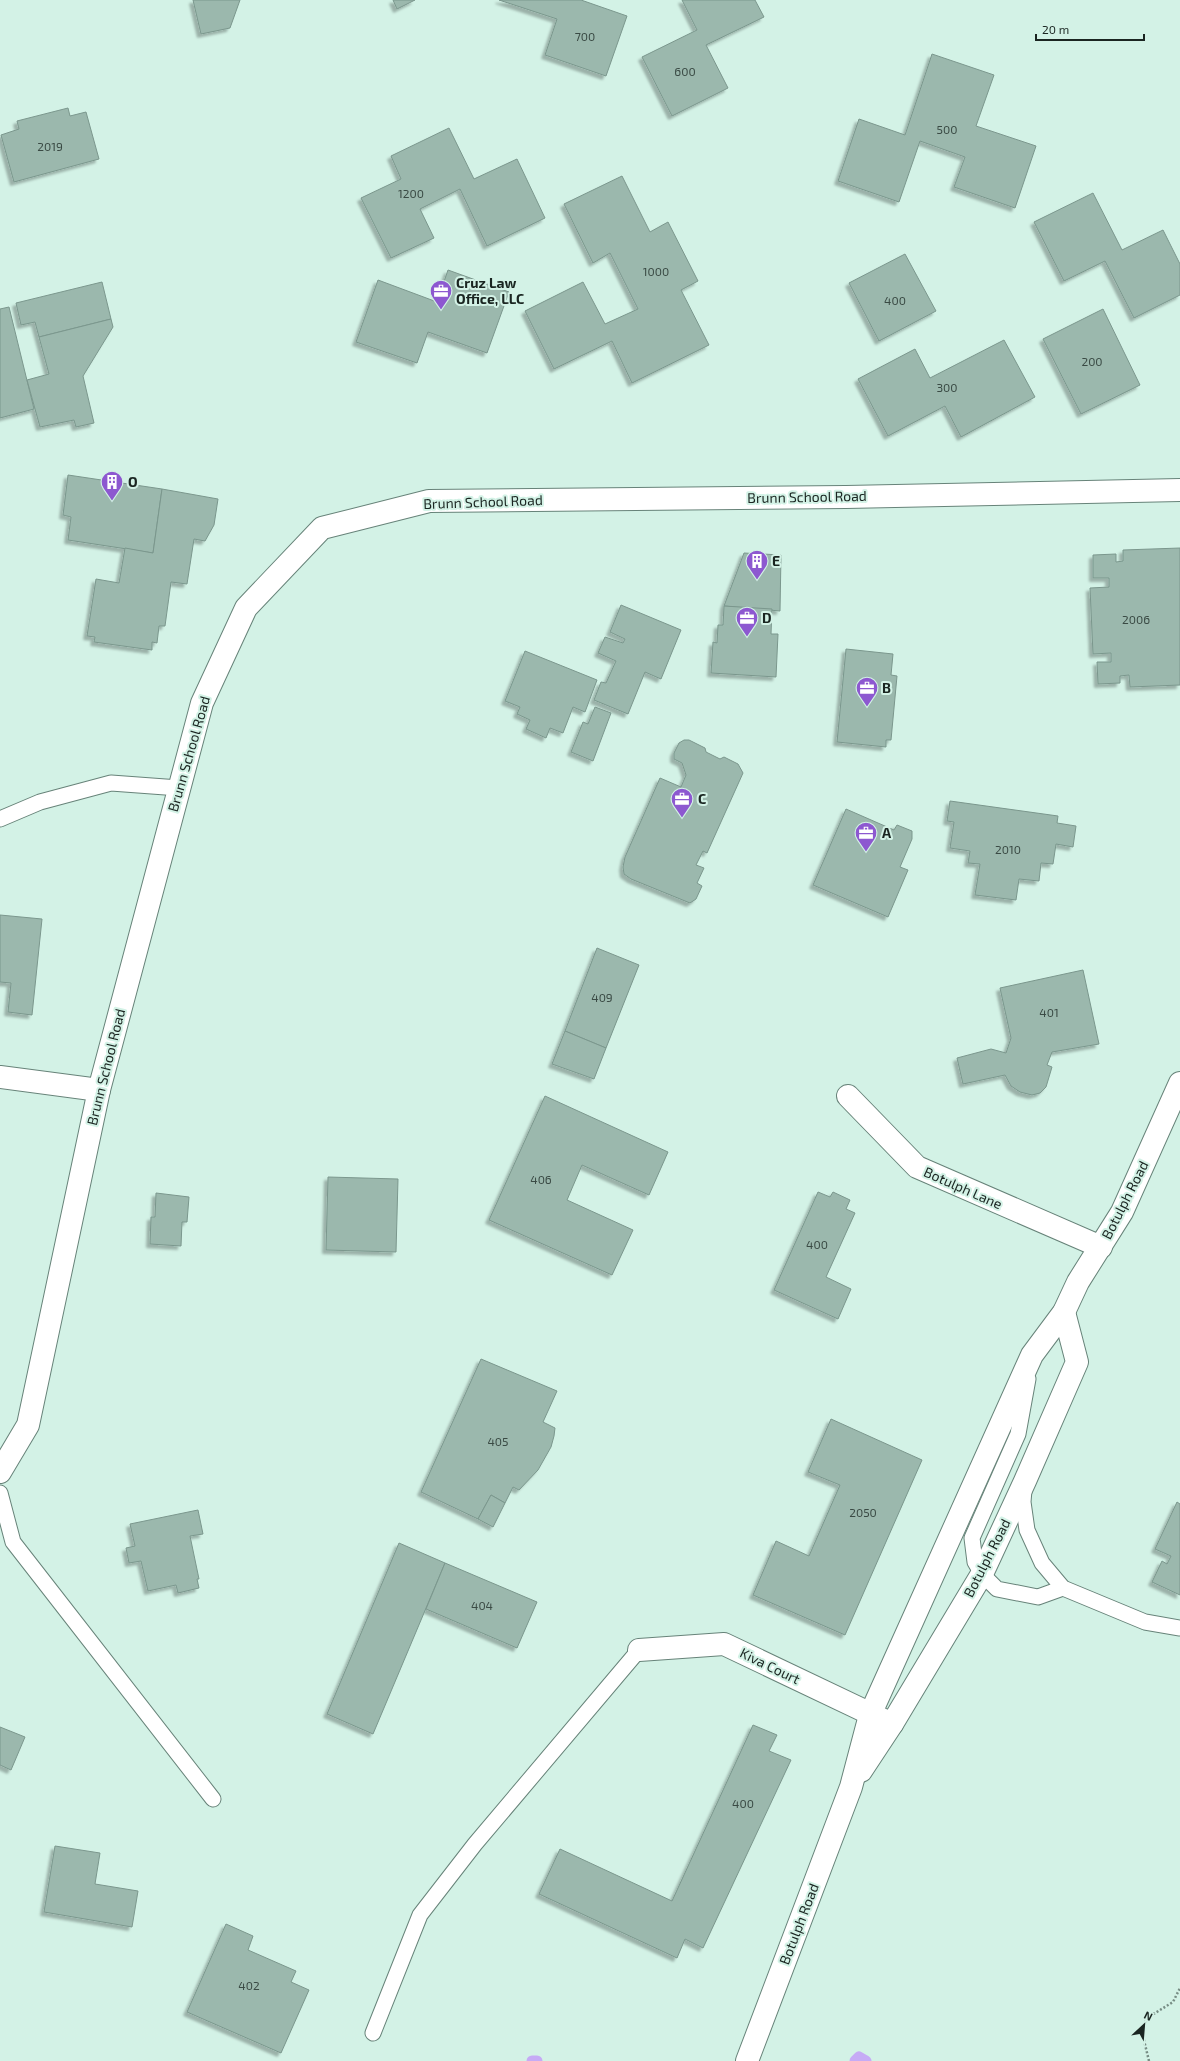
<svg xmlns="http://www.w3.org/2000/svg" width="1180" height="2061" font-family="'Exo 2',sans-serif">
  <defs>
    <filter id="shadow"><feDropShadow dx="-3.5" dy="3.5" stdDeviation="1" flood-color="#0004"/></filter>
  </defs>
  <rect width="100%" height="100%" fill="#d3f2e6"/>
  <g fill="none" stroke-linecap="round" stroke-linejoin="round">
    <!-- stream -->
    <g stroke="#c6abf5" stroke-width="11">
      <polyline points="532,2061 537,2061"/>
      <polyline points="855,2061 859,2057 866,2061"/>
    </g>
  </g>
  <!-- building -->
  <g fill="#9bb8ad" stroke="#7b978d" filter="url(#shadow)">
    <polygon points="193,0 240,0 230,28 201,34"/>
    <polygon points="393,0 415,0 397,9"/>
    <polygon points="499,0 581,0 627,16 606,76 545,55 557,19"/>
    <polygon points="682,0 755,0 764,17 706,45 728,88 672,116 642,57 697,30"/>
    <polygon points="932,54 994,75 976,126 1036,146 1015,208 954,187 965,157 920,141 899,202 838,181 859,119 905,135"/>
    <polygon points="68,108 70,116 86,112 99,159 14,182 1,135 19,129 17,121"/>
    <polygon points="449,128 474,179 517,159 545,218 487,246 460,189 420,209 434,238 391,258 361,198 401,179 391,156"/>
    <polygon points="622,176 650,232 668,222 698,281 681,290 709,345 632,383 612,341 554,369 525,311 583,282 605,324 638,309 610,253 593,263 564,204"/>
    <polygon points="1093,193 1122,250 1163,230 1180,264 1180,295 1134,318 1105,261 1064,281 1034,222"/>
    <polygon points="905,254 936,311 879,341 849,283"/>
    <polygon points="448,270 509,292 487,353 428,332 417,363 356,342 378,280 437,302"/>
    <polygon points="102,282 111,319 39,337 35,322 21,325 16,303"/>
    <polygon points="9,307 34,409 0,418 0,309"/>
    <polygon points="1103,309 1140,385 1081,414 1043,339"/>
    <polygon points="111,319 113,327 83,376 94,423 76,427 74,420 40,427 27,380 49,374 39,337"/>
    <polygon points="1004,340 1035,397 961,437 945,406 888,436 858,379 915,349 930,378"/>
    <polygon points="68,475 162,489 153,553 68,540 71,517 63,515"/>
    <polygon points="162,489 218,499 214,525 205,541 194,539 187,584 171,582 165,626 159,626 157,643 152,642 152,650 94,642 95,637 87,636 96,579 119,583 125,548 153,553"/>
    <polygon points="1180,548 1180,685 1130,687 1129,675 1120,676 1120,683 1098,684 1097,662 1111,662 1111,653 1093,654 1090,588 1109,587 1109,578 1093,578 1093,555 1116,554 1116,562 1123,561 1123,550"/>
    <polygon points="744,553 781,555 780,611 724,606"/>
    <polygon points="621,605 681,630 661,679 645,672 628,714 594,700 601,682 606,683 616,661 598,653 605,637 623,643 625,639 610,632"/>
    <polygon points="724,606 772,609 771,634 778,634 776,677 711,673 713,642 717,643 718,625 723,625"/>
    <polygon points="846,649 893,654 891,675 897,676 891,740 886,740 886,747 837,742"/>
    <polygon points="525,651 597,680 585,712 573,707 563,733 550,728 546,738 526,729 530,720 517,714 520,707 505,701"/>
    <polygon points="595,707 611,713 593,761 571,752 583,722 588,724"/>
    <polygon points="684,740 689,740 705,748 706,752 720,759 724,757 738,764 743,773 707,853 703,851 696,865 704,868 697,883 702,886 696,899 690,903 631,879 624,874 623,867 625,857 660,778 681,787 686,775 682,763 674,759 674,753 679,743"/>
    <polygon points="950,801 1058,816 1057,823 1076,826 1073,847 1056,844 1053,864 1041,863 1039,881 1019,879 1016,900 975,895 980,864 968,863 970,851 950,848 954,822 947,821"/>
    <polygon points="846,809 894,830 897,825 912,831 912,839 900,867 908,870 888,917 813,885"/>
    <polygon points="0,915 42,919 32,1015 8,1012 11,983 0,982"/>
    <polygon points="597,948 639,965 606,1048 565,1031"/>
    <polygon points="1083,970 1099,1044 1052,1052 1047,1065 1052,1067 1046,1087 1040,1093 1032,1095 1020,1092 1011,1086 1005,1075 963,1084 957,1058 991,1049 1006,1053 1011,1038 1000,988"/>
    <polygon points="565,1031 606,1048 594,1079 552,1064"/>
    <polygon points="545,1096 668,1152 649,1195 582,1165 567,1200 633,1230 612,1275 489,1220"/>
    <polygon points="328,1177 398,1179 396,1252 326,1250"/>
    <polygon points="818,1192 830,1197 833,1192 850,1200 846,1209 855,1213 826,1277 851,1289 838,1319 774,1290"/>
    <polygon points="156,1193 189,1197 187,1222 182,1222 181,1246 150,1244 151,1217 155,1217"/>
    <polygon points="481,1359 557,1391 543,1422 555,1428 554,1436 551,1447 538,1470 519,1490 513,1487 505,1503 491,1495 478,1519 421,1492"/>
    <polygon points="831,1419 922,1460 845,1635 753,1595 776,1541 809,1556 840,1485 808,1472"/>
    <polygon points="491,1495 505,1503 493,1527 478,1519"/>
    <polygon points="1177,1502 1180,1504 1180,1595 1152,1582 1162,1561 1167,1564 1171,1556 1155,1549"/>
    <polygon points="198,1510 203,1534 190,1536 199,1579 197,1579 199,1588 178,1593 176,1585 148,1591 141,1561 129,1563 126,1548 135,1546 130,1524"/>
    <polygon points="399,1543 445,1563 373,1734 327,1714"/>
    <polygon points="445,1563 537,1602 517,1648 426,1609"/>
    <polygon points="753,1725 777,1735 769,1751 791,1760 703,1948 685,1939 677,1958 539,1894 560,1849 672,1901"/>
    <polygon points="0,1727 25,1737 11,1770 0,1765"/>
    <polygon points="55,1846 100,1853 95,1884 138,1891 132,1927 44,1912"/>
    <polygon points="226,1924 253,1936 248,1950 296,1971 291,1982 309,1990 281,2053 187,2012"/>
  </g>
  <g fill="none" stroke-linecap="round" stroke-linejoin="round">
    <!-- service casing -->
    <g stroke="#678379" stroke-width="17">
      <g id="service">
        <polyline points="0,819 40,802 111,783 179,788"/>
        <polyline points="1028,1379 1018,1434 972,1538 975,1562 982,1574 997,1589 1038,1597 1063,1588"/>
        <polyline points="1024,1490 1023,1502 1027,1530 1042,1563 1063,1588 1145,1622 1180,1628"/>
        <polyline points="0,1493 13,1542 213,1799"/>
        <polyline points="373,2033 420,1915 475,1844 639,1650"/>
      </g>
    </g>
    <!-- minor casing -->
    <g stroke="#678379" stroke-width="24">
      <g id="minor">
        <polyline points="0,1077 99,1090"/>
        <polyline points="848,1096 917,1167 1101,1247"/>
        <polyline points="0,1472 28,1425 99,1090 202,703 246,608 322,528 429,501 846,497 1180,490"/>
        <polyline points="639,1650 724,1644 892,1724"/>
      </g>
    </g>
    <!-- tertiary casing -->
    <g stroke="#678379" stroke-width="24">
      <g id="tertiary">
        <polyline points="861,1771 892,1724 982,1574 1025,1481 1077,1362 1064,1312"/>
        <polyline points="747,2061 851,1787 870,1715 1032,1355 1064,1312 1078,1282 1122,1212 1180,1083"/>
      </g>
    </g>
    <!-- path -->
    <polyline stroke="#778c84" stroke-width="2.5" stroke-dasharray="2 2" stroke-linecap="butt" points="1149,2061 1142,2032 1147,2018 1173,2002 1180,1988"/>
    <!-- service -->
    <use href="#service" stroke="#fff" stroke-width="15"/>
    <!-- minor -->
    <use href="#minor" stroke="#fff" stroke-width="22"/>
    <!-- tertiary -->
    <use href="#tertiary" stroke="#fff" stroke-width="22"/>
  </g>
  <!-- icons -->
  <defs>
    <g id="office-pin" transform="scale(1.15)"><path d="M0 17L-7.5 6A9.5 9.5 0 1 1 7.5 6Z" fill="#8d58d0" stroke="#d3f2e6"/><path d="M-6-3h4V-5.5h4V-3h4V5H-6ZM-1-4.5V-3h2v-1.5ZM-6 0V1H6V0Z" fill="#fff"/></g>
    <g id="building-pin" transform="scale(1.15)"><path d="M0 17L-7.5 6A9.5 9.5 0 1 1 7.5 6Z" fill="#8d58d0" stroke="#d3f2e6"/><path d="M-4-6H4V6H1V3H-1V6H-4ZM-2.5-4.3h1.7v1.8h-1.7ZM.8-4.3h1.7v1.8H.8ZM-2.5-1h1.7V.8h-1.7ZM.8-1h1.7V.8H.8Z" fill="#fff"/></g>
  </defs>
  <g fill-rule="evenodd">
    <use href="#office-pin" x="441" y="291"/>
    <use href="#building-pin" x="112" y="482"/>
    <use href="#building-pin" x="757" y="561"/>
    <use href="#office-pin" x="747" y="618"/>
    <use href="#office-pin" x="867" y="688"/>
    <use href="#office-pin" x="682" y="799"/>
    <use href="#office-pin" x="866" y="833"/>
  </g>
  <g text-anchor="middle" stroke-width="4" stroke-linejoin="round" paint-order="stroke">
    <!-- number labels -->
    <g font-size="12" fill="#3a4a44">
      <text x="585" y="41">700</text>
      <text x="685" y="76">600</text>
      <text x="947" y="134">500</text>
      <text x="50" y="151">2019</text>
      <text x="411" y="198">1200</text>
      <text x="656" y="276">1000</text>
      <text x="895" y="305">400</text>
      <text x="1092" y="366">200</text>
      <text x="947" y="392">300</text>
      <text x="1136" y="624">2006</text>
      <text x="1008" y="854">2010</text>
      <text x="602" y="1002">409</text>
      <text x="1049" y="1017">401</text>
      <text x="541" y="1184">406</text>
      <text x="817" y="1249">400</text>
      <text x="498" y="1446">405</text>
      <text x="863" y="1517">2050</text>
      <text x="482" y="1610">404</text>
      <text x="743" y="1808">400</text>
      <text x="249" y="1990">402</text>
    </g>
    <!-- poi labels -->
    <g font-size="14" font-weight="bold" fill="#1a2521" stroke="#d3f2e6" text-anchor="start">
      <text x="456" y="288">Cruz Law<tspan x="456" dy="16">Office, LLC</tspan></text>
      <text x="128" y="487">O</text>
      <text x="772" y="566">E</text>
      <text x="762" y="623">D</text>
      <text x="882" y="693">B</text>
      <text x="698" y="804">C</text>
      <text x="882" y="838">A</text>
    </g>
    <!-- street labels -->
    <g font-size="14" fill="#1a2521" stroke="#d3f2e6">
      <text transform="translate(807 497) rotate(-1)" y="5">Brunn School Road</text>
      <text transform="translate(483 502) rotate(-2)" y="5">Brunn School Road</text>
      <text transform="translate(189 754) rotate(-74)" y="5">Brunn School Road</text>
      <text transform="translate(106 1067) rotate(-76)" y="5">Brunn School Road</text>
      <text transform="translate(963 1188) rotate(24)" y="5">Botulph Lane</text>
      <text transform="translate(1125 1200) rotate(-63)" y="5">Botulph Road</text>
      <text transform="translate(987 1558) rotate(-63)" y="5">Botulph Road</text>
      <text transform="translate(770 1666) rotate(26)" y="5">Kiva Court</text>
      <text transform="translate(799 1924) rotate(-69)" y="5">Botulph Road</text>
    </g>
  </g>
  <!-- north arrow -->
  <g transform="translate(1144 2025) rotate(26)" stroke="#d3f2e6" stroke-width="3" paint-order="stroke">
  <path d="M0-3L7 15L0 10L-7 15Z" fill="#1a2521"/>
  <text y="-6" font-size="11" font-weight="bold" text-anchor="middle" fill="#1a2521">N</text>
  </g>
  <!-- scale -->
  <path d="M1036 34v6h108v-6" fill="none" stroke="#1a2521" stroke-width="2"/>
  <text x="1042" y="34" font-size="12" fill="#1a2521" stroke="#d3f2e6" stroke-width="3" paint-order="stroke">20 m</text>
</svg>
